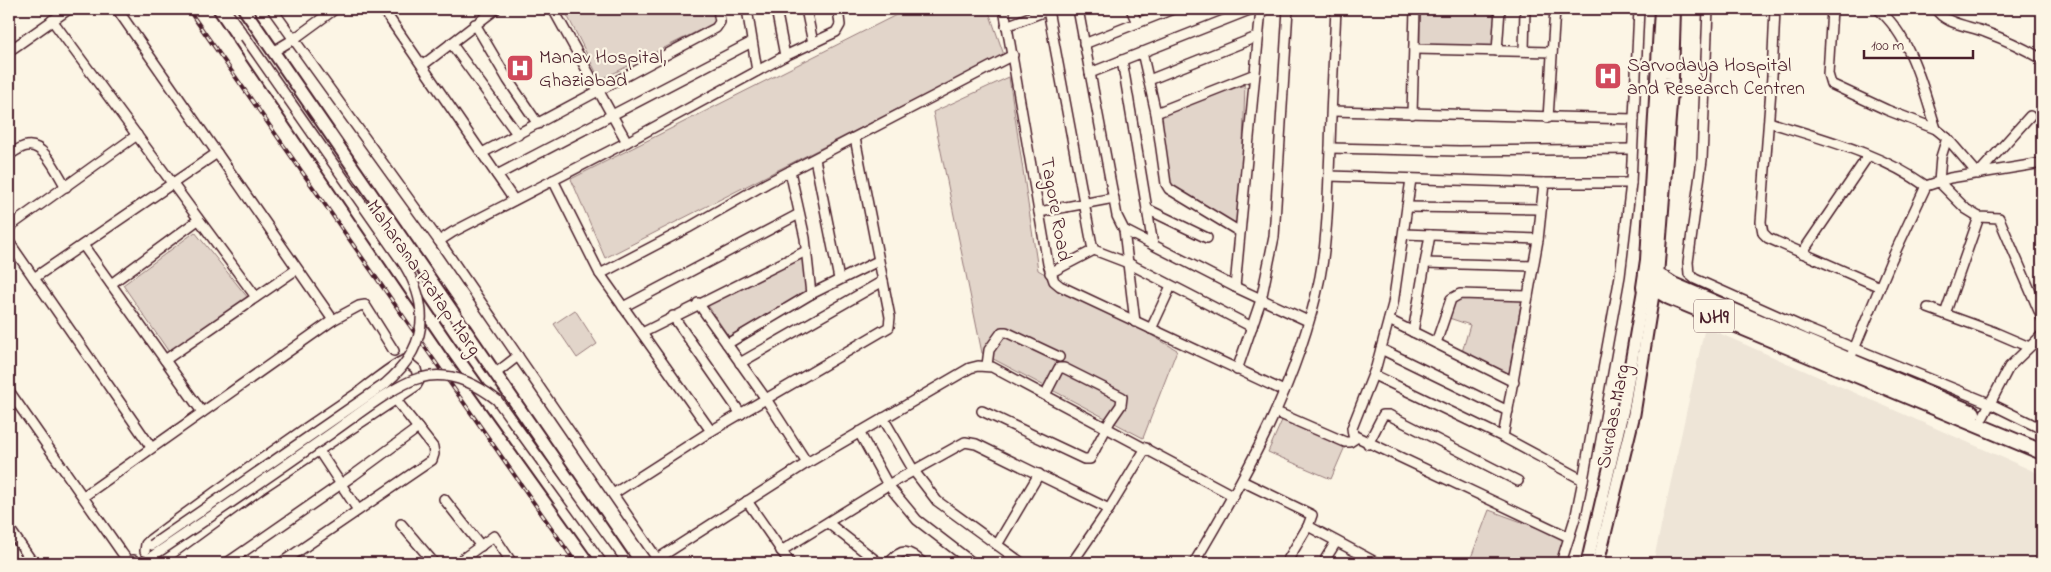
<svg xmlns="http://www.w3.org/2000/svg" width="2051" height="572" font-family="'Indie Flower',sans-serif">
  <rect width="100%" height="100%" fill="#fcf5e5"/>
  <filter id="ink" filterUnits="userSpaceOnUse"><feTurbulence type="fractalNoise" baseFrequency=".02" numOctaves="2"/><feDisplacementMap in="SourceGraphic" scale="10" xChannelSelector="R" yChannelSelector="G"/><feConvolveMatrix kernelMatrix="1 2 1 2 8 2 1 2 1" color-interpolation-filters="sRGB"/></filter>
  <g filter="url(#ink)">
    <!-- built -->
    <polygon fill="#eee5d7" points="1705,327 2042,475 2042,563 1653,563"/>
    <!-- green -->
    <g fill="#e2d5ca" stroke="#967a7a">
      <polygon points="564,9 713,9 716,22 600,80"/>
      <polygon points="908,9 988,9 1004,55 605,258 571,179"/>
      <polygon points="1420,9 1496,9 1496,46 1420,45"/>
      <polygon points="1009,77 1038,270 1177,350 1143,438 982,353 933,112"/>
      <polygon points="1245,85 1240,232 1164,184 1156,113"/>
      <polygon points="195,232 248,298 169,352 123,285"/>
      <polygon points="804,254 809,291 729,337 707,304"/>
      <polygon points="1455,298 1522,298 1509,374 1462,352 1470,325 1449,318"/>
      <polygon points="575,310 597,344 577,358 554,324"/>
      <polygon points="1283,418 1346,444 1331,479 1268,452"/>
      <polygon points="1489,510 1568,539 1558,563 1469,563"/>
    </g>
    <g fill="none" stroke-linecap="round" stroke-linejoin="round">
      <!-- minor casing -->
      <g stroke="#4a1f2b" stroke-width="12">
        <g id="minor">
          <polyline points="117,9 333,320"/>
          <polyline points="225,9 245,37"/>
          <polyline points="272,9 439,241 660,563"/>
          <polyline points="383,9 514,200"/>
          <polyline points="553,9 627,142"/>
          <polyline points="747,9 757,71"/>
          <polyline points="776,9 785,56"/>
          <polyline points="806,9 813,43"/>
          <polyline points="1004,9 1048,264 1054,281 1060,286 1284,391"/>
          <polyline points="1078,9 1117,216 1124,230 1235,287 1308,321"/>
          <polyline points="1131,9 1137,23"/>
          <polyline points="1708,9 1702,160 1688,262 1689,274 1695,279 1807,329 1989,403 2042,429"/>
          <polyline points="1775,9 1772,76 1761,222 1763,233 1768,238 1880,287"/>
          <polyline points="1832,9 1828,74 1831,84 1887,110 1936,129 1947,138 1978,174 2030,116"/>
          <path d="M 1878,9 C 1912,38 1923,88 1936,129"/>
          <path d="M 1936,9 C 1944,24 1970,26 1985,32 C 2004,39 2024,48 2042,59"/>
          <polyline points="1048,10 1092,245 1094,250 1128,263 1252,327"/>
          <polyline points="52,20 256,297"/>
          <polyline points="475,24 508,80 538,124"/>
          <polyline points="1006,26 1051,9"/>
          <polyline points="451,43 518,135"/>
          <polyline points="1084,44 1173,9"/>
          <polyline points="1414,49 1552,52"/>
          <polyline points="9,51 69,9"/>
          <polyline points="274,51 294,39 335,9"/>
          <polyline points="1497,51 1500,9"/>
          <polyline points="1524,51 1525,9"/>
          <polyline points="1142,52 1156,113 1166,184 1169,189 1240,232"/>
          <polyline points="1122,60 1153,245"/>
          <polyline points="423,65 496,9"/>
          <polyline points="1090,73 1252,9"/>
          <polyline points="1149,80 1259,36"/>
          <polyline points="1332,111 1634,119"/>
          <polyline points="1156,113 1255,74"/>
          <polyline points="1412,114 1415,9"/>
          <polyline points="1548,118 1555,9"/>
          <path d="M 1769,122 C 1822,139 1880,153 1926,186"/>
          <polyline points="1947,138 1941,157 1939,182 1966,209 1979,217 1999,218 2042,318"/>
          <polyline points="1330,148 1459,151 1632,149"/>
          <polyline points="482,153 716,28 720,22 718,9"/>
          <path d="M 9,155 C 14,152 20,147 27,146 C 45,143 58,175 66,187"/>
          <polyline points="815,159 839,279"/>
          <polyline points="497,175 752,42"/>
          <polyline points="1329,176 1544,183 1631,183"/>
          <polyline points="1411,179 1393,304 1376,367 1352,428 1353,435 1569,537"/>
          <polyline points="553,180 600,274 711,431"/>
          <polyline points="1407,207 1541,209"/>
          <polyline points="1147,209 1207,238"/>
          <polyline points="1039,212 1114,198"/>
          <polyline points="9,227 137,135"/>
          <polyline points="1124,230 1135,322"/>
          <polyline points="1404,234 1538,239"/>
          <polyline points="439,241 453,232 627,142 785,56 836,32 840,25 838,9"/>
          <polyline points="9,242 151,447"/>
          <polyline points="83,245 202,412"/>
          <polyline points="1802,253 1868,156"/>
          <polyline points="1425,263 1533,266"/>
          <polyline points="1050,273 1094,250"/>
          <polyline points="600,274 688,228 767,183 1013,55"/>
          <polyline points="34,278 217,153"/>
          <polyline points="111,284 198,220"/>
          <polyline points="1235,287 1261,9"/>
          <polyline points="811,294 878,261"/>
          <polyline points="698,303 766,399 807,463"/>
          <polyline points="623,307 799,214"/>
          <polyline points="1928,308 1994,332 2029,347"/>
          <polyline points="1945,314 1979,217"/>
          <polyline points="673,316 741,414"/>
          <polyline points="1389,320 1514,382"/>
          <polyline points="1151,329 1171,286"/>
          <polyline points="1413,332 1430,235"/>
          <polyline points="642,333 806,251"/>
          <polyline points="1436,343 1451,299 1460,294 1528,296"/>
          <polyline points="727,344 811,294 805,238 790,171"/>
          <polyline points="1381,349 1508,411"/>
          <polyline points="1852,354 1890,263 1926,186 1950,178 2042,163"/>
          <polyline points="165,360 297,269"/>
          <polyline points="740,363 883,281"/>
          <polyline points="987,365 989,350 1002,332 1006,332 1059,357"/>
          <polyline points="1237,370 1261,300 1274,237 1288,9"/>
          <polyline points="496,373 518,356"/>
          <polyline points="1374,375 1503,437 1583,480"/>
          <polyline points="9,391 122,553 128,561 134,560 136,563"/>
          <polyline points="982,411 1084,459 1090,459 1110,421 1121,405 1122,397 1064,368 1059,368 1045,395"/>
          <polyline points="1276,412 1345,442 1350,442 1356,438"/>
          <polyline points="1983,417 2009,367 2042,335"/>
          <polyline points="883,418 914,471 937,501 1022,563"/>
          <polyline points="859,432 888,485 917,520 973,563"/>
          <polyline points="1503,437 1538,240 1544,183"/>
          <polyline points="1368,444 1383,415 1389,415 1518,481"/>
          <polyline points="319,451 358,510"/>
          <polyline points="1242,481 1312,515 1308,526 1286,563"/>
          <polyline points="613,494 711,431 889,327 890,317 855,138"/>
          <polyline points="84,496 333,320 359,306 365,305 394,351"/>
          <polyline points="444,499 481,546"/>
          <polyline points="747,501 790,563"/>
          <polyline points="828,523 879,563"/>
          <polyline points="401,524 434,563"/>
          <polyline points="1308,526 1377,563"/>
          <polyline points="9,528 33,563"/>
          <polyline points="997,545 1039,474"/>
          <path d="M 145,551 L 146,544 L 151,539 C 218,489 286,441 356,394 C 364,388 399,360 405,360 L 416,369 L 419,381 L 416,386 L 262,488 L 159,563"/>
          <polyline points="781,551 888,485 965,442 976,444 1109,509"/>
          <polyline points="143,563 157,553"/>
          <polyline points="227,563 354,475 418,428"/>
          <polyline points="281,563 432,460 434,454 433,447 392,395"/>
          <polyline points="457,563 494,536 512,563"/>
          <polyline points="651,563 807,463 970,368 978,366 992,367 1234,496"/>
          <path d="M 889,563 C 903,547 907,550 923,563"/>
          <polyline points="1072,563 1109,509 1146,448"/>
          <path d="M 1194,563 C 1247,474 1299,381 1320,277 C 1328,235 1328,192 1330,149 C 1331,102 1334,55 1336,9"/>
          <polyline points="1326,563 1326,558 1336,542"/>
          <polyline points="1561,563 1576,515 1583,480 1620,276 1631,183 1639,9"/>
        </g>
      </g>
      <!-- major casing -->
      <g stroke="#4a1f2b" stroke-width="15">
        <g id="major">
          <polyline points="219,9 451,349 604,563"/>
          <polyline points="244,9 626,563"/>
          <polyline points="1587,563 1623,409 1644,287"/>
          <polyline points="1598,563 1634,414 1655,282"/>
        </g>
      </g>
      <!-- highway casing -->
      <g stroke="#4a1f2b" stroke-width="18">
        <g id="highway">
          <polyline points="1662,9 1648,260 1644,287 1654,288 1669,297 2042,452"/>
          <polyline points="1646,273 1662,278 1673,285 1973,413"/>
          <polyline points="1656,276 1671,78 1673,9"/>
        </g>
      </g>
      <!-- minor -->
      <use href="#minor" stroke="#fcf5e5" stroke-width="9"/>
      <!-- major -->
      <use href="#major" stroke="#fcf5e5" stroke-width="11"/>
      <!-- highway -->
      <use href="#highway" stroke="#fcf5e5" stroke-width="14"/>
      <!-- rail casing -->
      <g stroke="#4a1f2b" stroke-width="4">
        <polyline id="rail" points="188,9 576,563"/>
      </g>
      <!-- rail -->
      <use href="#rail" stroke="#fcf5e5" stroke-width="2" stroke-dasharray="5.5" stroke-linecap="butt"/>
      <!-- minor-bridge casing -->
      <g stroke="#4a1f2b" stroke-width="12" stroke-linecap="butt">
        <g id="minor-bridge">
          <path d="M 152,545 L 385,384 C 425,350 432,311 405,266 L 245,37"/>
          <path d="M 157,553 C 215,514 273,474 330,434 C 352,419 395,384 420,378 C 448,370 475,383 497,400 L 615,563"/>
        </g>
      </g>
      <!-- minor-bridge -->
      <use href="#minor-bridge" stroke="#fcf5e5" stroke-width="9"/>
    </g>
  </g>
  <!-- icons -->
  <defs>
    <g id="hospital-square" transform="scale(1.4375)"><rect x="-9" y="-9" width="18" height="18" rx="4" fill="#d1495b" stroke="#fcf5e5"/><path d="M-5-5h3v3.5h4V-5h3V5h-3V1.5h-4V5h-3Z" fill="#fff"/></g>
  </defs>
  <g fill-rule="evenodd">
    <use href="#hospital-square" x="520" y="68"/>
    <use href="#hospital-square" x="1608" y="76"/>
  </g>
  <g text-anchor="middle" stroke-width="4.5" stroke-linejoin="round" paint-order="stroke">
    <!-- shield labels -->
    <rect fill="#fcf5e5" stroke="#7f5f63" stroke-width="1" x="1694" y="299.5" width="40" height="33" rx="4"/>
    <g font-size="19" font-weight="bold" fill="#4a1f2b">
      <text x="1714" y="323">NH9</text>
    </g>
    <!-- poi labels -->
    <g font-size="20" fill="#4a1f2b" stroke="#fcf5e5" text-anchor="start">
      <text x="539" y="63">Manav Hospital,<tspan x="539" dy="23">Ghaziabad</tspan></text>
      <text x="1627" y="71">Sarvodaya Hospital<tspan x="1627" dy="23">and Research Centren</tspan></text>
    </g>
    <!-- street labels -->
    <g font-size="20" fill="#4a1f2b" stroke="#fcf5e5">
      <text transform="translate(1057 209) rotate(80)" y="7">Tagore Road</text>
      <text transform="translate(425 277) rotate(55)" y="7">Maharana Pratap Marg</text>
      <text transform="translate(1612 416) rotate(-79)" y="7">Surdas Marg</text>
    </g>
  </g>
  <!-- margin -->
  <rect width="2051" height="572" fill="none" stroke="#fcf5e5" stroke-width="30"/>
  <rect x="15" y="15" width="2021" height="542" fill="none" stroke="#4a1f2b" stroke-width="2" filter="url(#ink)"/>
  <!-- scale -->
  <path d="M1864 50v8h109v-8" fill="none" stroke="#4a1f2b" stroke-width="2.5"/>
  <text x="1871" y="50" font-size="15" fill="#4a1f2b" stroke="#fcf5e5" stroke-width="4" paint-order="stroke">100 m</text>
</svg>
